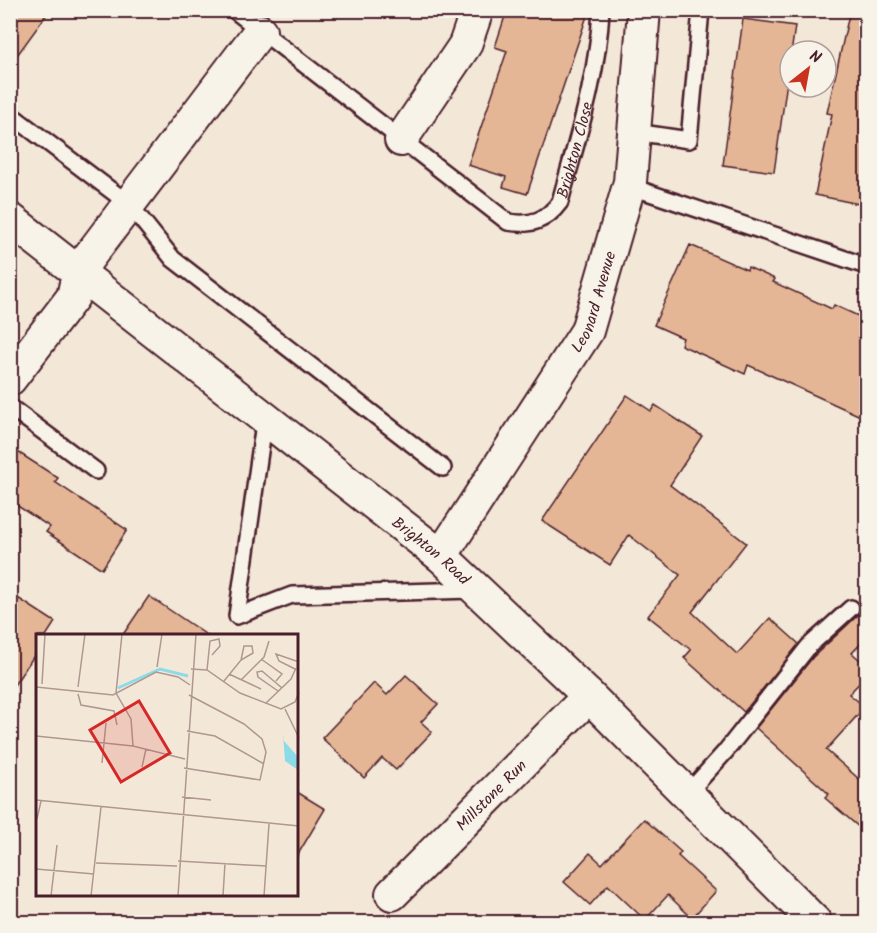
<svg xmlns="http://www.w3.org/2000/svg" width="877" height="933" font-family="Kalam,sans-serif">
  <rect width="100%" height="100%" fill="#f3e7d7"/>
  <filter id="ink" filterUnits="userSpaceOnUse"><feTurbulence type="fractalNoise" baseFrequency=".0167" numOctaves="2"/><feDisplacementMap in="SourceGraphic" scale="12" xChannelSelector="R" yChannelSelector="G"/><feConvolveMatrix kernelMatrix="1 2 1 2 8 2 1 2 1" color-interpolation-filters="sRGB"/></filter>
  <g filter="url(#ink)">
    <!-- building -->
    <g fill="#e5b695" stroke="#4a1f2b" stroke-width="1.5">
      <polygon points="10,10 50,10 10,65"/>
      <polygon points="507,10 589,10 527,194 503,187 506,177 468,165 507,51 495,47"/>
      <polygon points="850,10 867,10 867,193 864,205 815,195 832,114 827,113"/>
      <polygon points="743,19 795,26 774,172 723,165"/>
      <polygon points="690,245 747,270 748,267 775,279 773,282 832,309 834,305 867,320 867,419 748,365 745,374 681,345 683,338 654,325"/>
      <polygon points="627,395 651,411 655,405 702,436 670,485 746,543 692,612 737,654 770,618 799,644 744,712 684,658 691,650 648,616 680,575 629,535 610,565 542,521"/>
      <polygon points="10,447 58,478 55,482 127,530 102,569 46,532 50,527 10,501"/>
      <polygon points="10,593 55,622 46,636 38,636 38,650 10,691"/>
      <polygon points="149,596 208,636 122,636"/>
      <polygon points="867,598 867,637 852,653 867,666 867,675 849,694 865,707 826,750 867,786 867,834 825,798 829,794 756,728 813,657 858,615 860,605"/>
      <polygon points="406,675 438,704 421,722 432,732 396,770 382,758 364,778 322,738 374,683 387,695"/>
      <polygon points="297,792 325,809 297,856"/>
      <polygon points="644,819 681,852 678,856 716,891 692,918 668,895 645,920 608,885 590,905 564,882 590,853 602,864"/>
    </g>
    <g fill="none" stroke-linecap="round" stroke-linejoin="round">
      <!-- service casing -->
      <g stroke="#4a1f2b" stroke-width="20">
        <g id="service">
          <path id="s1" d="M 234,10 L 508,222 C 531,226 546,221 560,202 C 577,139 598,76 601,10"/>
          <polyline points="10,114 129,204 173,259 443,468"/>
          <polyline points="635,132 689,140 701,10"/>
          <polyline points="629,186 866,266"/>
          <polyline points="10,407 96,471"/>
          <polyline points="265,416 237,616 292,595 473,590"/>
          <polyline points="687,794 725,752 809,646 851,608"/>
        </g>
      </g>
      <!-- minor casing -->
      <g stroke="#4a1f2b" stroke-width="36">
        <g id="minor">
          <polyline points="401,140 465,45 477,10"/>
          <path id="s2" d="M 10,219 L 441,556 L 589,696 L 815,922"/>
          <polyline points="10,379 73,297 79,270 260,31"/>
          <path id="s3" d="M 441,556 L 587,331 L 630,182 L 644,10"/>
          <path id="s4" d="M 392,894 L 589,696"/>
        </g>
      </g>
      <!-- service -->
      <use href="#service" stroke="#f7f3e8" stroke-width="15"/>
      <!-- minor -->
      <use href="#minor" stroke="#f7f3e8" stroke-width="32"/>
    </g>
  </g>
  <g text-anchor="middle" stroke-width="6" stroke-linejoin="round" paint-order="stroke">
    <!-- street labels -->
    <g font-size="16" fill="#4a1f2b" stroke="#f7f3e8">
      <text dy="6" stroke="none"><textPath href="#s1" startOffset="460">Brighton Close</textPath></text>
      <text dy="6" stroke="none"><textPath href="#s3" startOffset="298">Leonard Avenue</textPath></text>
      <text dy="6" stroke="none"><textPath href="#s2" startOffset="536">Brighton Road</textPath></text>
      <text dy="6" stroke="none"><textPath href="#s4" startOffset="140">Millstone Run</textPath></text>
    </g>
  </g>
  <!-- overview -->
  <g transform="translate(36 634)">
    <rect width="262" height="262" fill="#f3e7d7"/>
    <path d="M 247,99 L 248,107 L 262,123 L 262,136 L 249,127 Z" fill="#8cdbe9"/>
    <path fill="none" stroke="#8cdbe9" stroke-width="3" d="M 82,54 L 124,35 L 152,42"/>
    <path fill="none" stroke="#af9792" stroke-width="1.5" d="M 86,0 L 80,59 L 95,85 L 97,112M 225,25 L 246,40 L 240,47M 121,33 L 126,0M 155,35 L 171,36 L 204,59 L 245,75 L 259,68 L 263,58M 259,35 L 243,27 L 240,20 L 263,28M 171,36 L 174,7 L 183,5 L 184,12 L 176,21M 193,40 L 225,55M 205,46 L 228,23 L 233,7M 188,47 L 205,26 L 217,19 L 216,12 L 208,12 L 205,26M 6,50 L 9,0M 0,53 L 77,61 L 120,38 L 142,43 L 154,51M 42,53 L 49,0M 242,57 L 222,43 L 221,38 L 226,37 L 246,54M 42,60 L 45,71 L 78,77 L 81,91M 230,69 L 255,45 L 260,34M 249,75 L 263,104M 151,97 L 179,102 L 228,130M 0,102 L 97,112 L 149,125M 66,129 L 70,89M 106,133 L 110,115M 148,134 L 224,146 L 230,118 L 226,105 L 208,90 L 153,61M 146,163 L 175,166M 0,166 L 263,192M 1,185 L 5,167M 142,227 L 230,232M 60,229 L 141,232M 0,235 L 58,240M 15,262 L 21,211M 55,262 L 65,173M 142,262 L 160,0M 187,262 L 189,229M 228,262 L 233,190"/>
    <path fill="#d62828" fill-opacity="0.15" stroke="#d62828" stroke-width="3" d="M 103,67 L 134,119 L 85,148 L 54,96 Z"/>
    <rect width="262" height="262" fill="none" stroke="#4a1f2b" stroke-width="3"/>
  </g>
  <!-- margin -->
  <rect width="877" height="933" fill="none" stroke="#f7f3e8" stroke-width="36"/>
  <rect x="18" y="18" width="841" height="897" fill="none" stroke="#4a1f2b" stroke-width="2" filter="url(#ink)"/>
  <!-- north arrow -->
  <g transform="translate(808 69) rotate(31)"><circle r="28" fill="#f7f3e8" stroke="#b29e9c" stroke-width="1.5"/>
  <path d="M0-4.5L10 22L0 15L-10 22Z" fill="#c8321e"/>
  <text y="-9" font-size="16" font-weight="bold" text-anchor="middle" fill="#4a1f2b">N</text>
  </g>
</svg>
